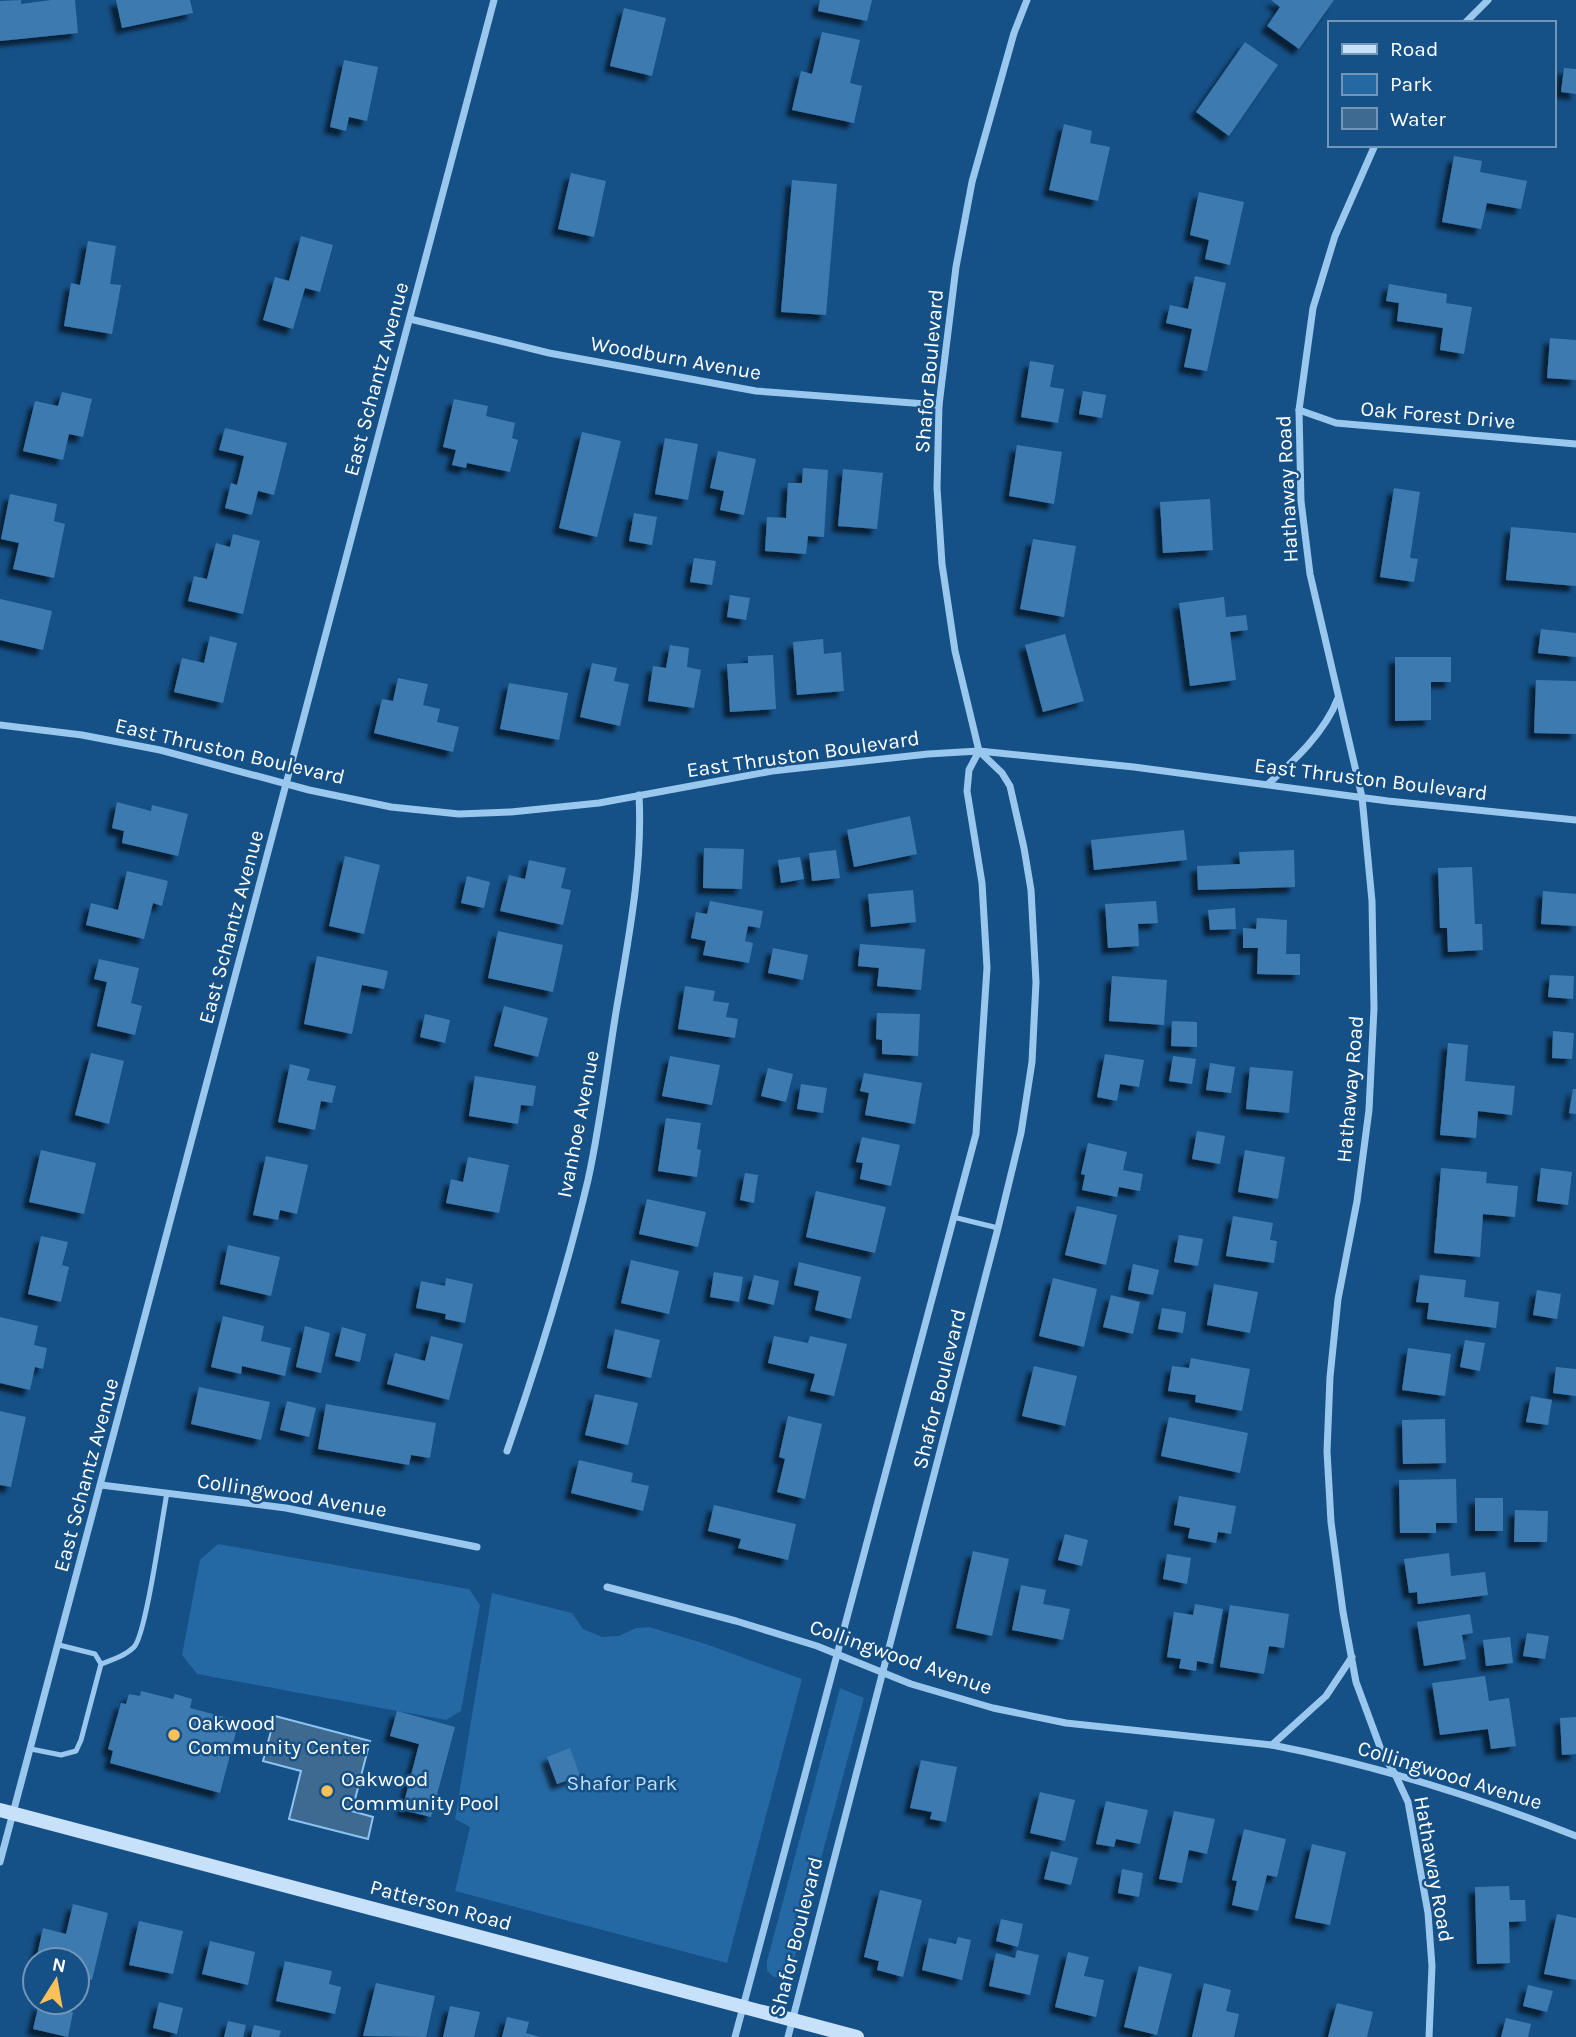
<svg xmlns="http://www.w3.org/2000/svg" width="1576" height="2037" font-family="Karla,sans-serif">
  <defs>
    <filter id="shadow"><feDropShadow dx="-6" dy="6" stdDeviation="2" flood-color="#0009"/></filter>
  </defs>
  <rect width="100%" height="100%" fill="#155086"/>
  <!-- green -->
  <g fill="#2468a4">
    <polygon points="218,1544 469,1589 480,1605 461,1711 446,1720 197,1674 182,1655 200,1560"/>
    <polygon points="492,1593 572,1613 583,1629 602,1637 619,1636 636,1628 649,1627 706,1644 802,1679 727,1963 455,1891 470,1827 455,1819"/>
    <polygon points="840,1688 864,1698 792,1967 786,1977 774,1977 767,1971 767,1961"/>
  </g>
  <!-- water -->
  <polygon fill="#3e6a92" stroke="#8cc3f1" stroke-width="2" points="275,1716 370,1741 352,1811 373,1817 368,1839 289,1819 301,1771 263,1761"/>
  <!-- building -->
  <g fill="#3d7ab0" filter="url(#shadow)">
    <polygon points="21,0 21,4 51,0 75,0 78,33 0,41 0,1"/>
    <polygon points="116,0 190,0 193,13 122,28"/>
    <polygon points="820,0 872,0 867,21 818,11"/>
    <polygon points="1271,0 1334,0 1299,49 1267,26 1280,7"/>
    <polygon points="624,8 666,18 652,76 610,66"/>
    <polygon points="822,32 860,40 850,83 862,86 854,123 792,110 801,71 812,74"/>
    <polygon points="1245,42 1278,65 1229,136 1196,112"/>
    <polygon points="344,60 378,67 367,121 349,117 346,131 330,127"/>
    <polygon points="1564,68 1576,69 1576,94 1561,92"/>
    <polygon points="1064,124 1092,131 1090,143 1110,147 1098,201 1049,190"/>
    <polygon points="1454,156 1482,161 1480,172 1527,181 1521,209 1487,203 1481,229 1442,222"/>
    <polygon points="571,173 606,181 594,237 558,229"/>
    <polygon points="792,180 837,184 826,315 781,312"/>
    <polygon points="1199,192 1244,202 1230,265 1205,259 1209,240 1190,235"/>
    <polygon points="301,236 333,245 320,292 305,288 293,329 263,320 275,277 289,281"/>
    <polygon points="88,241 116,246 110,284 121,285 112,334 64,326 71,283 80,285"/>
    <polygon points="1195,276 1226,283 1207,371 1184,367 1192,329 1166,323 1170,305 1188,309"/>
    <polygon points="1389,284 1447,294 1446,303 1472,307 1464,354 1440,350 1443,328 1397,321 1399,303 1386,301"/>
    <polygon points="1550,338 1576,340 1576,380 1547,378"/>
    <polygon points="1030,361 1054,365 1050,387 1064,389 1058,423 1021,417"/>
    <polygon points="1083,391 1106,395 1102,418 1079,414"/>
    <polygon points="62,392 92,399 83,437 69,434 63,460 23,451 35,401 58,406"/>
    <polygon points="454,399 488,406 486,416 515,423 512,438 518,440 510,472 467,463 466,468 452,465 456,450 443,447"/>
    <polygon points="225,428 287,443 274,495 258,491 252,515 225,508 231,483 237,485 244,456 219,450"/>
    <polygon points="582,432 621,441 597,537 559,528"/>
    <polygon points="665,438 698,444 688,500 655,494"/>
    <polygon points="1017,445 1062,452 1054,504 1009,496"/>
    <polygon points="718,451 756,459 744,515 720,510 724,491 710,488"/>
    <polygon points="803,468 828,470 824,537 808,536 806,554 765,551 767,517 786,518 788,483 802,483"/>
    <polygon points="843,469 883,473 877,529 838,526"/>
    <polygon points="1394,488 1420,492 1410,558 1418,559 1414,582 1380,577"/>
    <polygon points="10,494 57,504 54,521 65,524 54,578 13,569 19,543 1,539"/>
    <polygon points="1210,499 1213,550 1163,553 1160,502"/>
    <polygon points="634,513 657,517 652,545 629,541"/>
    <polygon points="1511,527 1576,533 1576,586 1506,580"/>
    <polygon points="233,534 260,541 243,614 188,601 194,576 207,579 216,543 230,547"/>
    <polygon points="1033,539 1076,546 1064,617 1020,609"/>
    <polygon points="694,558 716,561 712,585 690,582"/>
    <polygon points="730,595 750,598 746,620 727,617"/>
    <polygon points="1224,597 1226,617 1246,615 1248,630 1230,632 1236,680 1190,686 1179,603"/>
    <polygon points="0,599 52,611 43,650 0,640"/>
    <polygon points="1541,629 1576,633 1576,657 1538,653"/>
    <polygon points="1065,634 1084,701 1043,712 1025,645"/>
    <polygon points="210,636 237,643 223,703 174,692 182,658 204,663"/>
    <polygon points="823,639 824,654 841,652 844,691 797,695 793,642"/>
    <polygon points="670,645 689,648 687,667 701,670 694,708 648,701 653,666 666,668"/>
    <polygon points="773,655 776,709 730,712 727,664 748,663 748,656"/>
    <polygon points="1395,657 1451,657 1451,682 1431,682 1431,720 1395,721"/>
    <polygon points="592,663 617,668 614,681 629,684 620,726 580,717"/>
    <polygon points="398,678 428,684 423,705 440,709 437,722 459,727 453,752 374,733 382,699 393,701"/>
    <polygon points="1536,680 1576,681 1576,734 1534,733"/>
    <polygon points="509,683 568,693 559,740 500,729"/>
    <polygon points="117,802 151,811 152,805 188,814 178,856 122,843 124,831 112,828"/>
    <polygon points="910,816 917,854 854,867 847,830"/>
    <polygon points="1184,830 1187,860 1094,870 1091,840"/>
    <polygon points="704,848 744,849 742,889 703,888"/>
    <polygon points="836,850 840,878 812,881 809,853"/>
    <polygon points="1294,850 1295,887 1198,890 1197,866 1240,864 1239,852"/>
    <polygon points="345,856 380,865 364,934 329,926"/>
    <polygon points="800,857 804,879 781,883 778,860"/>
    <polygon points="529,860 566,868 561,888 571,890 563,925 500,911 509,875 525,879"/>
    <polygon points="1472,867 1475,924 1482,924 1483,950 1448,952 1447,928 1440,928 1438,868"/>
    <polygon points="127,871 168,881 162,906 153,903 144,939 86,925 91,903 118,910"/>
    <polygon points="467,876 490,882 484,908 461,903"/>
    <polygon points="913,890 916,922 871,927 868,894"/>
    <polygon points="1543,891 1576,894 1576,926 1541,924"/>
    <polygon points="710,901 763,911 760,928 748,926 745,941 753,943 749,963 703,955 706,941 691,938 696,912 707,914"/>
    <polygon points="1156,901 1158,923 1138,924 1139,946 1108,948 1105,904"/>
    <polygon points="1235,908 1236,929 1210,930 1208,910"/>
    <polygon points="1257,918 1287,920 1286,954 1300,954 1300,975 1257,974 1258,948 1243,948 1243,928 1256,929"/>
    <polygon points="498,931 563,945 553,992 488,978"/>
    <polygon points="860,944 925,949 921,990 877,986 879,968 858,966"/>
    <polygon points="773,948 808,955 803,980 768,973"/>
    <polygon points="317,956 388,971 384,989 362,985 352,1034 304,1024"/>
    <polygon points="99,959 139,968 131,1003 142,1006 135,1035 97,1026 107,982 94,979"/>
    <polygon points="1550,975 1574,976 1573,999 1548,997"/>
    <polygon points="1112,976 1167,980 1164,1025 1109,1021"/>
    <polygon points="685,986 715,991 713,1001 729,1003 726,1017 738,1019 735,1038 678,1029"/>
    <polygon points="504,1006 548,1018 538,1057 494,1046"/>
    <polygon points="877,1013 920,1014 918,1056 882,1054 882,1040 876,1039"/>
    <polygon points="425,1014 450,1020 445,1043 420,1037"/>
    <polygon points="1172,1021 1197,1022 1197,1047 1171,1046"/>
    <polygon points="1553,1031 1574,1033 1572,1059 1552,1058"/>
    <polygon points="1448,1043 1468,1045 1465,1081 1515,1086 1512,1115 1478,1111 1476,1138 1440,1135"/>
    <polygon points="91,1053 124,1061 109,1124 75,1115"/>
    <polygon points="1105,1054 1144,1060 1139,1087 1120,1084 1117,1101 1097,1097"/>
    <polygon points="670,1056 720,1065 712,1105 662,1096"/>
    <polygon points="1173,1056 1196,1059 1192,1084 1169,1081"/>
    <polygon points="1210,1063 1235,1067 1231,1093 1206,1090"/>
    <polygon points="290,1064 310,1069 307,1080 336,1086 332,1103 321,1101 315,1130 278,1122"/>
    <polygon points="1250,1067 1293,1071 1289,1113 1246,1109"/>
    <polygon points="768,1068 793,1074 786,1102 761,1096"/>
    <polygon points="864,1073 922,1083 915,1124 865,1115 869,1093 860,1091"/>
    <polygon points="475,1076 536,1086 533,1106 521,1105 518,1124 469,1116"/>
    <polygon points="801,1084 827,1088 823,1113 797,1109"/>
    <polygon points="1573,1089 1576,1089 1576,1114 1569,1113"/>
    <polygon points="666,1118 701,1123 697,1149 701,1150 697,1177 658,1171"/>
    <polygon points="1197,1131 1225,1136 1220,1164 1192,1159"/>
    <polygon points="862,1137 900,1145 891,1186 860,1179 863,1163 856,1162"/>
    <polygon points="1088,1143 1127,1152 1123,1170 1143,1174 1140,1191 1119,1187 1117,1197 1082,1190 1085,1175 1081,1174"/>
    <polygon points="41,1150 96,1163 84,1214 29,1202"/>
    <polygon points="1245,1150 1285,1157 1278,1199 1238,1192"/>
    <polygon points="266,1156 308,1165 297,1214 280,1210 278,1220 253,1215"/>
    <polygon points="468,1157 509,1165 499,1213 446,1203 451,1179 463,1182"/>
    <polygon points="1441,1168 1487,1172 1486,1183 1518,1186 1515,1217 1483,1214 1480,1257 1434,1253"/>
    <polygon points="1541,1168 1572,1172 1568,1205 1537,1201"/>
    <polygon points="745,1173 758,1175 754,1203 740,1200"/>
    <polygon points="816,1191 886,1207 875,1253 806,1237"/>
    <polygon points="647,1199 706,1212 698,1247 639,1234"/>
    <polygon points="1077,1206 1117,1215 1106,1265 1065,1255"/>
    <polygon points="1233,1216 1273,1223 1270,1240 1277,1241 1274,1263 1226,1256"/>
    <polygon points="1179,1235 1203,1239 1198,1266 1174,1262"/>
    <polygon points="41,1236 68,1242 62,1265 69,1267 61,1302 28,1294"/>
    <polygon points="228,1245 280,1257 271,1296 220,1284"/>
    <polygon points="631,1260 679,1271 669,1314 621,1303"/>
    <polygon points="799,1262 861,1277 851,1319 815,1310 819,1291 794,1285"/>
    <polygon points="1133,1264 1159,1270 1153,1295 1128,1290"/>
    <polygon points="714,1272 743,1277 739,1302 710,1297"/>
    <polygon points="754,1275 779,1281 774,1305 748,1299"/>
    <polygon points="1420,1275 1466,1280 1464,1297 1499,1302 1496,1328 1427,1319 1429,1303 1416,1302"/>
    <polygon points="446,1278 473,1284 465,1323 445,1319 446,1314 416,1308 421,1281 445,1286"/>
    <polygon points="1053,1278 1097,1289 1084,1347 1039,1336"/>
    <polygon points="1214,1284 1258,1292 1250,1333 1207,1325"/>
    <polygon points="1537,1290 1561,1294 1557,1319 1533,1315"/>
    <polygon points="1111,1295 1140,1302 1133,1334 1103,1327"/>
    <polygon points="1162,1308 1186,1312 1183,1333 1158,1329"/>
    <polygon points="223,1316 264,1326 261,1341 291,1348 285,1376 242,1366 241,1374 211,1367"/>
    <polygon points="0,1317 38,1326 34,1345 47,1348 43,1369 35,1367 30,1390 0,1383"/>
    <polygon points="305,1326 330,1333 321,1373 296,1367"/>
    <polygon points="342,1327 366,1334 360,1362 335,1356"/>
    <polygon points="615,1329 660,1340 651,1378 607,1368"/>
    <polygon points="431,1336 463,1344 449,1400 387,1384 395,1353 425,1361"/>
    <polygon points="774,1336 808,1343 810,1336 847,1344 834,1396 810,1391 815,1374 768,1363"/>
    <polygon points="1465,1340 1485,1343 1480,1371 1460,1367"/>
    <polygon points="1408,1348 1451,1354 1445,1396 1402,1390"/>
    <polygon points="1191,1358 1250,1369 1242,1411 1195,1402 1196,1395 1168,1391 1172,1366 1189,1368"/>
    <polygon points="1034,1366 1077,1376 1065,1426 1022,1416"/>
    <polygon points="1556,1367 1576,1369 1576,1396 1553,1393"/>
    <polygon points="199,1387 270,1402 261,1440 191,1424"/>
    <polygon points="595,1394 638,1403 628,1445 585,1435"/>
    <polygon points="1531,1396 1552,1400 1548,1425 1526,1422"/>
    <polygon points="287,1401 316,1408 309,1437 280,1430"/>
    <polygon points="326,1404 436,1423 430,1458 411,1455 409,1465 318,1449"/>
    <polygon points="0,1411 26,1417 11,1487 0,1485"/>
    <polygon points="788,1416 822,1424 805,1499 777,1492 785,1459 779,1457"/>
    <polygon points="1169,1417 1248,1433 1240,1473 1161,1456"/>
    <polygon points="1445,1419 1446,1463 1403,1464 1402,1420"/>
    <polygon points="579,1460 633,1473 631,1482 649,1486 643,1511 571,1493"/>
    <polygon points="1456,1479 1457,1523 1436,1523 1436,1533 1400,1533 1399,1480"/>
    <polygon points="1179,1496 1236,1506 1231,1534 1218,1532 1216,1543 1188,1538 1190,1528 1174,1525"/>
    <rect x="1475" y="1498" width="28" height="33"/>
    <polygon points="714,1505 796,1524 788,1560 738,1548 741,1539 708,1531"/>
    <polygon points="1515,1510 1548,1511 1547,1542 1514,1542"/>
    <polygon points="1065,1534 1088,1540 1082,1566 1058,1560"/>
    <polygon points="973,1551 1009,1559 992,1636 956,1628"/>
    <polygon points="1449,1553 1451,1576 1485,1572 1488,1595 1418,1604 1417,1592 1409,1593 1404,1559"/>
    <polygon points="1167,1554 1191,1558 1187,1584 1163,1579"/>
    <polygon points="1021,1585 1046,1590 1043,1604 1070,1609 1063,1640 1012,1630"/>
    <polygon points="1195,1604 1223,1609 1213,1664 1197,1661 1196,1671 1179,1668 1181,1659 1167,1657 1174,1612 1193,1615"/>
    <polygon points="1230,1605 1289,1614 1284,1648 1269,1646 1264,1674 1220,1667"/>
    <polygon points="1470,1614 1473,1633 1462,1635 1466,1659 1424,1666 1417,1622"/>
    <polygon points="1527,1633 1549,1636 1545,1659 1523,1656"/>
    <polygon points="1510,1637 1513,1663 1486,1666 1483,1640"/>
    <polygon points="1485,1676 1489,1701 1509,1698 1516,1746 1491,1749 1488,1729 1440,1735 1432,1683"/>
    <polygon points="141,1691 173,1699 175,1694 192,1699 190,1708 239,1721 220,1793 110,1763 113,1751 108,1749 121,1703 126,1704 129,1694 140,1696"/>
    <polygon points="397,1711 455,1727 431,1817 402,1810 419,1744 390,1736"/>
    <polygon points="1576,1717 1576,1754 1562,1755 1560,1718"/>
    <polygon points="570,1748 580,1776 557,1784 547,1757"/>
    <polygon points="921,1760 957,1767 946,1822 930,1819 932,1812 910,1808"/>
    <polygon points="1040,1792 1075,1800 1065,1841 1030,1833"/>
    <polygon points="1106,1801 1148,1810 1140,1844 1116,1839 1114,1847 1096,1844"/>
    <polygon points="1174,1811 1215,1819 1207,1854 1189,1850 1182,1883 1159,1879"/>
    <polygon points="1244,1829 1286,1839 1277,1877 1267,1875 1258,1911 1232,1905 1237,1881 1232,1880"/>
    <polygon points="1312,1844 1346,1852 1330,1925 1295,1918"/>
    <polygon points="1051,1851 1078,1858 1071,1885 1044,1879"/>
    <polygon points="1122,1869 1143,1873 1139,1897 1118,1893"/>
    <polygon points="1509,1886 1510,1900 1525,1900 1526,1921 1509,1922 1510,1963 1477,1964 1475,1887"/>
    <polygon points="880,1890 922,1900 903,1977 877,1970 879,1961 864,1957"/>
    <polygon points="73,1904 108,1913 92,1980 77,1976 77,1960 36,1960 43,1928 66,1934"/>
    <polygon points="1557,1914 1576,1918 1576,1980 1544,1974"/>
    <polygon points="1001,1919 1023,1924 1018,1947 996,1941"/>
    <polygon points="139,1921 183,1931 173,1974 129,1965"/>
    <polygon points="958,1937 971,1940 962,1980 922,1970 929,1938 956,1944"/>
    <polygon points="210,1941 255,1952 248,1985 202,1974"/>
    <polygon points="1017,1950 1039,1955 1030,1995 989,1986 996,1953 1015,1958"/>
    <polygon points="1068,1952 1089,1957 1084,1976 1104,1980 1096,2017 1055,2007"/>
    <polygon points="285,1961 332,1971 329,1984 341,1987 335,2014 276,2001"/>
    <polygon points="1139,1966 1172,1974 1157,2035 1124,2027"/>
    <polygon points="376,1983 435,1996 426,2037 363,2036"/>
    <polygon points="1204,1983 1231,1990 1226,2011 1239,2014 1234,2037 1192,2037"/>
    <polygon points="1528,1985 1553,1991 1547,2012 1523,2006"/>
    <polygon points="159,2002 183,2008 177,2034 153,2028"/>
    <polygon points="1337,2003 1373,2012 1367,2037 1328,2037"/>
    <polygon points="39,2004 73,2012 68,2037 33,2029"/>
    <polygon points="450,2006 480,2012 474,2037 443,2037"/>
    <polygon points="507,2017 529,2022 526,2033 540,2037 502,2037"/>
    <polygon points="1506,2018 1531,2024 1528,2037 1501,2037"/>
    <polygon points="228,2021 246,2025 243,2037 224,2037"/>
    <polygon points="254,2025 281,2031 279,2037 251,2037"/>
  </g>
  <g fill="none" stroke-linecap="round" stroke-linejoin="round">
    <!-- lane -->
    <g stroke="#9ac7ee" stroke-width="5">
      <polyline points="953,1217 998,1228"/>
      <path d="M 101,1664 C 112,1660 125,1656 134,1647 C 146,1635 162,1518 167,1493"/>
      <polyline points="31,1749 61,1755 76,1751 81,1740 101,1664 95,1654 59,1645"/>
    </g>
    <!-- street -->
    <g stroke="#9ac7ee" stroke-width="7">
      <polyline points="1465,23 1488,0"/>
      <polyline points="1375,145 1335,236 1313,308 1299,410 1301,501 1310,574 1362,797 1372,901 1374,1008 1369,1110 1357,1201 1338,1299 1330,1377 1327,1451 1331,1522 1343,1612 1356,1682 1383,1755 1395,1774 1408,1802 1428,1913 1432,1966 1429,2037"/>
      <polyline points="410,319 549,353 756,391 939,405"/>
      <polyline points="1299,410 1336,423 1576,444"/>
      <polyline points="0,725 82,735 160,750 309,790 391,807 459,814 511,812 599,803 772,771 928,754 979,751 1134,767 1388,801 1576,820"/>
      <path d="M 1269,783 C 1295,760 1325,732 1338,698"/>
      <path d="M 507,1451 C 538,1362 566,1272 588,1180 C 600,1125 607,1068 616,1012 C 628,941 643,868 639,795"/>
      <polyline points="101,1485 286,1508 477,1547"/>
      <polyline points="607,1587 736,1621 817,1646 911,1684 993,1708 1066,1723 1272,1745 1326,1696 1352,1657"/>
      <path d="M 1272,1745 C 1376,1765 1477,1797 1576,1836"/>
      <polyline points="0,1862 494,0"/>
      <polyline points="735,2037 976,1134 987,968 982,883 967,791 969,770 979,751"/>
      <polyline points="788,2037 998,1228 1021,1133 1032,1062 1036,982 1031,890 1024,848 1010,786 1002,773 979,751 955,651 942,564 937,488 939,405 956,267 972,182 1014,33 1027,0"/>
    </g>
    <!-- secondary -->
    <polyline stroke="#c7e1fa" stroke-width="14" points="0,1810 857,2037"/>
  </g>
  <!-- markers -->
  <g fill="#ffc157" stroke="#155086" stroke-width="2.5">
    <circle cx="174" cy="1735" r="7"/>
    <circle cx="327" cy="1791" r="7"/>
  </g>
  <g text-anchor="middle" stroke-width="5" stroke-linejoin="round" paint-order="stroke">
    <!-- street labels -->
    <g font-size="21" fill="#fff" stroke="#155086">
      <text transform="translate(676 358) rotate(10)" y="7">Woodburn Avenue</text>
      <text transform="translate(929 371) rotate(-85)" y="7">Shafor Boulevard</text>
      <text transform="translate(376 379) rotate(-75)" y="7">East Schantz Avenue</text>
      <text transform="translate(1438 415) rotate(5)" y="7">Oak Forest Drive</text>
      <text transform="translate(1287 489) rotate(-93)" y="7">Hathaway Road</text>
      <text transform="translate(230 751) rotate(13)" y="7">East Thruston Boulevard</text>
      <text transform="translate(803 754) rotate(-8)" y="7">East Thruston Boulevard</text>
      <text transform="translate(1371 779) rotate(7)" y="7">East Thruston Boulevard</text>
      <text transform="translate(231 927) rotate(-75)" y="7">East Schantz Avenue</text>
      <text transform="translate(1350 1089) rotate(-85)" y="7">Hathaway Road</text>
      <text transform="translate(578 1124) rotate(-79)" y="7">Ivanhoe Avenue</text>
      <text transform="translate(939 1389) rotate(-76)" y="7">Shafor Boulevard</text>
      <text transform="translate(86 1475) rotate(-75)" y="7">East Schantz Avenue</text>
      <text transform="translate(292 1495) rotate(9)" y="7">Collingwood Avenue</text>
      <text transform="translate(901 1657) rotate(19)" y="7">Collingwood Avenue</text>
      <text transform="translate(1450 1775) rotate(17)" y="7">Collingwood Avenue</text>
      <text transform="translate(1434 1869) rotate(80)" y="7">Hathaway Road</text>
      <text transform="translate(441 1905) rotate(15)" y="7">Patterson Road</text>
      <text transform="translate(796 1937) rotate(-76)" y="7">Shafor Boulevard</text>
    </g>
    <!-- poi labels -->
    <g font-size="21" fill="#fff" stroke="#155086" text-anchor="start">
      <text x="188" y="1730">Oakwood<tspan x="188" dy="24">Community Center</tspan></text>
      <text x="341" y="1786">Oakwood<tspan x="341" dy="24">Community Pool</tspan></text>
    </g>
    <!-- park labels -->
    <g font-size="21" fill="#c0dffa" stroke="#155086">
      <text x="622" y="1790">Shafor Park</text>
    </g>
  </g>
  <!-- legend -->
  <rect x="1328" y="21" width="228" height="126" fill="#155086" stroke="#7396b6" stroke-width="2"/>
  <rect x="1342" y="44" width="35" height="10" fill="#c7e1fa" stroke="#7396b6" stroke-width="2"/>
  <text x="1390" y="56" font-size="21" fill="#ffffff">Road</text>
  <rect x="1342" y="74" width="35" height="21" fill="#2468a4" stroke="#7396b6" stroke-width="2"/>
  <text x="1390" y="91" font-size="21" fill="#ffffff">Park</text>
  <rect x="1342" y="108" width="35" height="21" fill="#3e6a92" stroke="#7396b6" stroke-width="2"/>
  <text x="1390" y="126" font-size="21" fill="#ffffff">Water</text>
  <!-- north arrow -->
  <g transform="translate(56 1981) rotate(11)"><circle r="33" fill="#155086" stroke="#7396b6" stroke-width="2"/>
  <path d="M0-5L12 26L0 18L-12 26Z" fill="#ffc157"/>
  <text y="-10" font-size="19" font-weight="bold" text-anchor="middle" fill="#ffffff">N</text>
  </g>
</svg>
